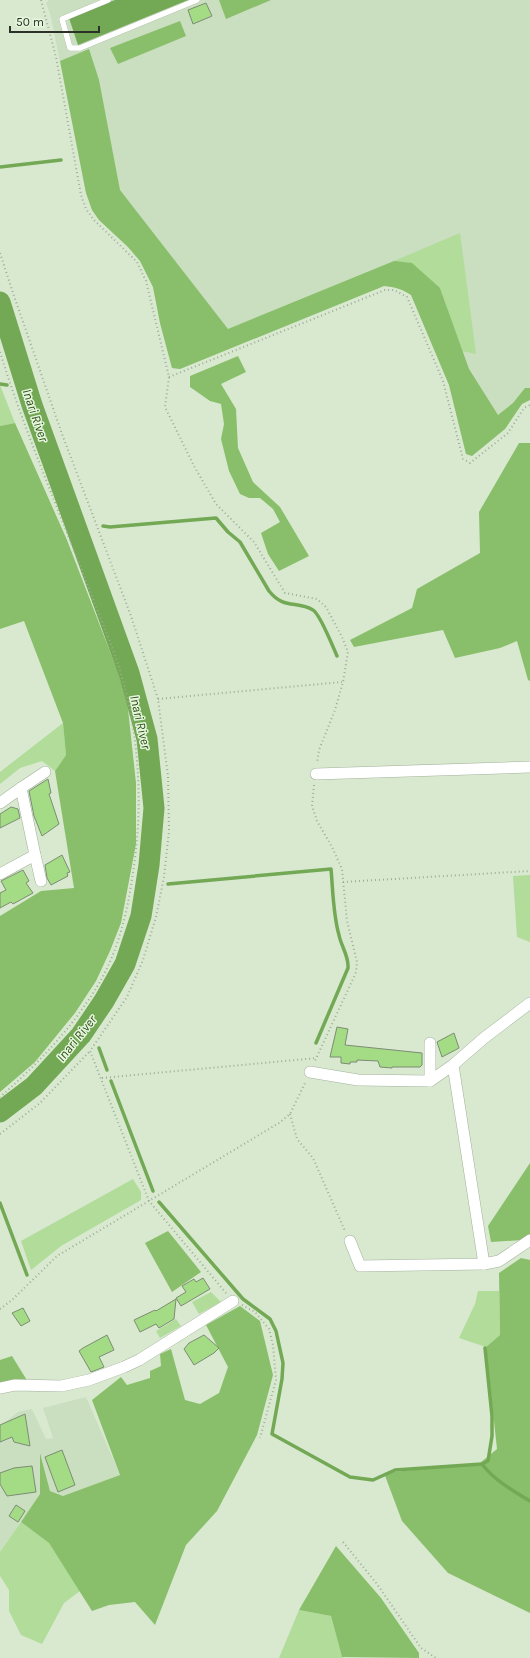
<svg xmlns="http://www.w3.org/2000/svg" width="530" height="1658" font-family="Karla,sans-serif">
  <rect width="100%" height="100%" fill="#d8e9d0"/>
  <!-- built -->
  <g fill="#cadec0">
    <polygon points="49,0 530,0 530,400 522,404 505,429 472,456 466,454 449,385 411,295 402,289 393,287 384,286 180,369 172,368 160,323 153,287 140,261 128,247 99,220 92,210 86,193 51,17 46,3"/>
    <polygon points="86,1397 120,1475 64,1496 50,1491 41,1455 40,1494 0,1552 0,1426 18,1412 32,1409 46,1439 53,1438 43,1408"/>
  </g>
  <!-- green -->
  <g fill="#b1dc9a">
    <polygon points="460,233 476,354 462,351 440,288 394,261"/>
    <polygon points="0,385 15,423 0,426"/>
    <polygon points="63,723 66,755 55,771 42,761 20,768 0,784 0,772"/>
    <polygon points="530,875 530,942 517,937 513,876"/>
    <polygon points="133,1179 141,1192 141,1200 61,1246 31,1270 21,1241"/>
    <polygon points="478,1291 499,1291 500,1335 486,1347 459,1338 475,1304"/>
    <polygon points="211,1292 221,1302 199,1314 192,1302"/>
    <polygon points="176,1319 181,1326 160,1338 156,1331"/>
    <polygon points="21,1522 49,1543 80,1591 64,1603 42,1644 21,1635 9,1611 9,1590 0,1576 0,1552"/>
    <polygon points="299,1610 331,1616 342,1657 344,1658 279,1658"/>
  </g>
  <!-- forest -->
  <g fill="#89bf6a">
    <polygon points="219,0 271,0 226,19"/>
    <polygon points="180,21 186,36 118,64 110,48"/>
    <path d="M 89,49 L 99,80 L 120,190 L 228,329 L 394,261 L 412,263 L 440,288 L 469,369 L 498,415 L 513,403 L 525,388 L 530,388 L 530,400 L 522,404 L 505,429 L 472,456 L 466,454 L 449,385 L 411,295 C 402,289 395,287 384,286 L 180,369 L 172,368 L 160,323 L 153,287 L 140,261 L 128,247 L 99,220 L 92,210 L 86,193 L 60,61 Z"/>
    <polygon points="238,356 246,372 221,384 236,409 238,448 253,482 280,507 309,556 279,571 268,554 261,533 280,522 273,509 260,498 249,498 240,494 229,471 221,439 224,424 221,404 210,401 190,387 190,376"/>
    <polygon points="15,423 67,540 119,675 128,709 136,783 136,844 121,923 110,951 96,981 75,1013 35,1062 0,1092 0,916 41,891 74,888 55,771 66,755 63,723 24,621 0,629 0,426"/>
    <polygon points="519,443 530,443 530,681 528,680 517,641 500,648 455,658 443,630 354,647 350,640 412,608 417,589 480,553 479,512"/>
    <polygon points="530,1163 530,1234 522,1240 491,1242 488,1226"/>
    <polygon points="168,1231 201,1272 172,1292 145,1243"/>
    <polygon points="521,1258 530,1260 530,1613 448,1573 402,1521 384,1473 480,1463 497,1449 486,1347 500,1335 499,1273"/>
    <polygon points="240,1306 260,1321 273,1375 257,1435 217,1511 186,1545 155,1625 135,1602 109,1605 92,1611 49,1543 21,1522 40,1494 40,1453 50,1491 63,1496 120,1475 92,1400 121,1377 127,1385 150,1378 150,1371 161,1366 160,1354 171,1349 185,1400 200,1404 219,1393 228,1367 206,1325"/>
    <polygon points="12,1356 28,1382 0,1385 0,1360"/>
    <polygon points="336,1546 381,1598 419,1653 419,1658 342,1657 331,1616 299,1610"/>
  </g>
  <!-- water -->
  <polygon fill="#73a854" points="115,0 188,0 78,45 69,18"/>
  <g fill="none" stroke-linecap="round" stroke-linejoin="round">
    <!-- stream -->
    <g stroke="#73a854" stroke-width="3.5">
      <polyline points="0,167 61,160"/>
      <polyline points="0,384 7,385"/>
      <path d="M 103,526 L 110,527 L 216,518 L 228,532 L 240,542 L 269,591 C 284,610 297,600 313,610 C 320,614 333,647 337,656"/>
      <path d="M 168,884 L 331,869 C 333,891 333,914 339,935 C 341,946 349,956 348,968 L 316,1043"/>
      <polyline points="99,1048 107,1070"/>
      <polyline points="111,1081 153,1191"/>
      <polyline points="159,1202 243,1299 270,1319 276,1331 283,1363 282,1379 272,1434 350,1477 373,1480 395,1470 482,1464 488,1461 492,1436 492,1416 485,1348"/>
      <polyline points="0,1203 27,1275"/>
      <path d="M 482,1464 C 495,1481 512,1490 530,1501"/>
    </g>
    <!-- river -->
    <polyline stroke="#73a854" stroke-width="21" points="0,302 32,405 129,673 147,739 154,808 149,865 141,916 125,964 104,1001 81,1035 34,1086 0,1112"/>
  </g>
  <!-- building -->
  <g fill="#a4dc85" stroke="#7d8c75">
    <polygon points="206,3 212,16 193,24 188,10"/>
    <polygon points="48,779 51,793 49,794 59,824 42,836 34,816 29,791"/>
    <polygon points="11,807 18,809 20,818 0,828 0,814"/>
    <polygon points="62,855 70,872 67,873 68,876 51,885 47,878 45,865"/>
    <polygon points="23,870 29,881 26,883 33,893 13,904 11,902 0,908 0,893 6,890 1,881"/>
    <polygon points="337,1027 348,1029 345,1045 422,1053 422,1065 420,1067 392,1067 392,1068 380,1067 378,1061 357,1060 357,1062 350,1062 350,1064 341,1063 341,1057 330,1057"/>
    <polygon points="454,1033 459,1048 442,1057 437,1042"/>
    <polygon points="203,1278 210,1289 181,1306 176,1298 186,1292 182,1286 194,1279 196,1282"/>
    <polygon points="176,1299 174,1319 159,1328 156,1324 140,1332 134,1320 155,1310 156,1311"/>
    <polygon points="23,1308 30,1321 21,1326 12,1313"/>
    <polygon points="107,1335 114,1350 99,1357 104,1367 91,1372 79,1351 83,1348"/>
    <polygon points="204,1335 219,1348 214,1353 194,1365 184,1349 189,1343"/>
    <polygon points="25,1414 30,1446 14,1442 12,1437 0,1442 0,1425"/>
    <polygon points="62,1450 75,1485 58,1492 45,1457"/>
    <polygon points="32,1466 36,1492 7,1496 0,1484 0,1473 14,1468"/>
    <polygon points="16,1505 25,1511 18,1522 9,1516"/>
  </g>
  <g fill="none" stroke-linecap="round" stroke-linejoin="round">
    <!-- service casing -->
    <g stroke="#a3b29b" stroke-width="6">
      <polyline id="service" points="108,0 62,19 70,48 80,48 197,0"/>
    </g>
    <!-- minor casing -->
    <g stroke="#a3b29b" stroke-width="12">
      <g id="minor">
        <polyline points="316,774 530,767"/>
        <polyline points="21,788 45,772"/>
        <polyline points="0,803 21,788 35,855 0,874"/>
        <polyline points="35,855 41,881"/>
        <polyline points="453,1065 484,1264"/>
        <polyline points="310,1072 358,1080 430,1081 453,1065 484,1038 530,1003"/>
        <polyline points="430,1081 430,1043"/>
        <polyline points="350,1241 360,1266 484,1264 499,1261 530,1240"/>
        <polyline points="0,1388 15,1385 61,1386 89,1380 124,1367 139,1360 233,1301"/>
      </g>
    </g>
    <!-- path -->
    <g stroke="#9fac99" stroke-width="2" stroke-dasharray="1 3" stroke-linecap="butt">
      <polyline points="41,0 56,57 81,195 86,209 94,220 137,262 146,281 169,377 165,407 194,466 216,504 254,542 285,593 317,599 326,607 342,637 348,652 343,682 335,710 319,750 317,763"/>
      <polyline points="0,253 13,293 62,434 131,616 158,699 168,776 169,831 164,877 156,917 143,960 127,997 90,1051 149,1201 226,1293"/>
      <path d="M 0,352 C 25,433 59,510 89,589 C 103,625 119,660 127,697 C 141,757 142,819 132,879 C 127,914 118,949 101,980 C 75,1025 39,1063 0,1097"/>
      <polyline points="169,377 385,290 394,290 407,297 443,381 463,459 470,463 508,433 524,408 530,405"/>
      <polyline points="158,699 342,682"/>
      <polyline points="314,785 312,806 317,821 332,847 342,869 347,921 357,962 356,972 353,979 314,1063"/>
      <polyline points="343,882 530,871"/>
      <polyline points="102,1078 317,1058"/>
      <polyline points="290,1114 297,1139 313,1158 345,1231"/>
      <polyline points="0,1134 40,1103 90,1051"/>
      <polyline points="242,1305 255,1312 269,1329 273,1345 276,1380 260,1438"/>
      <polyline points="0,1309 12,1300 57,1256 279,1123 290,1114 306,1081"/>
      <polyline points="343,1542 377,1584 421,1648 436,1658"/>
    </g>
    <!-- service -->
    <use href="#service" stroke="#fff" stroke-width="5.5"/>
    <!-- minor -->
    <use href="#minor" stroke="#fff" stroke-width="11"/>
  </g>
  <g text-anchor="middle" stroke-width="3" stroke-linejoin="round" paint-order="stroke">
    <!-- water labels -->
    <g font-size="13" font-style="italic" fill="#2b4e13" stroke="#e5f6dd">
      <text transform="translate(36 415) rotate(71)" y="5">Inari River</text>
      <text transform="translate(141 722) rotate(77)" y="5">Inari River</text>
      <text transform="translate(76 1038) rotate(-51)" y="5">Inari River</text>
    </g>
  </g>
  <!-- scale -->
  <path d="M10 26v6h89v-6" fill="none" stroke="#2b3128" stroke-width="2"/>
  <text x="16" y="26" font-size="12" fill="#2b3128" stroke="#e5f6dd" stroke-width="3" paint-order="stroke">50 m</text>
</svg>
